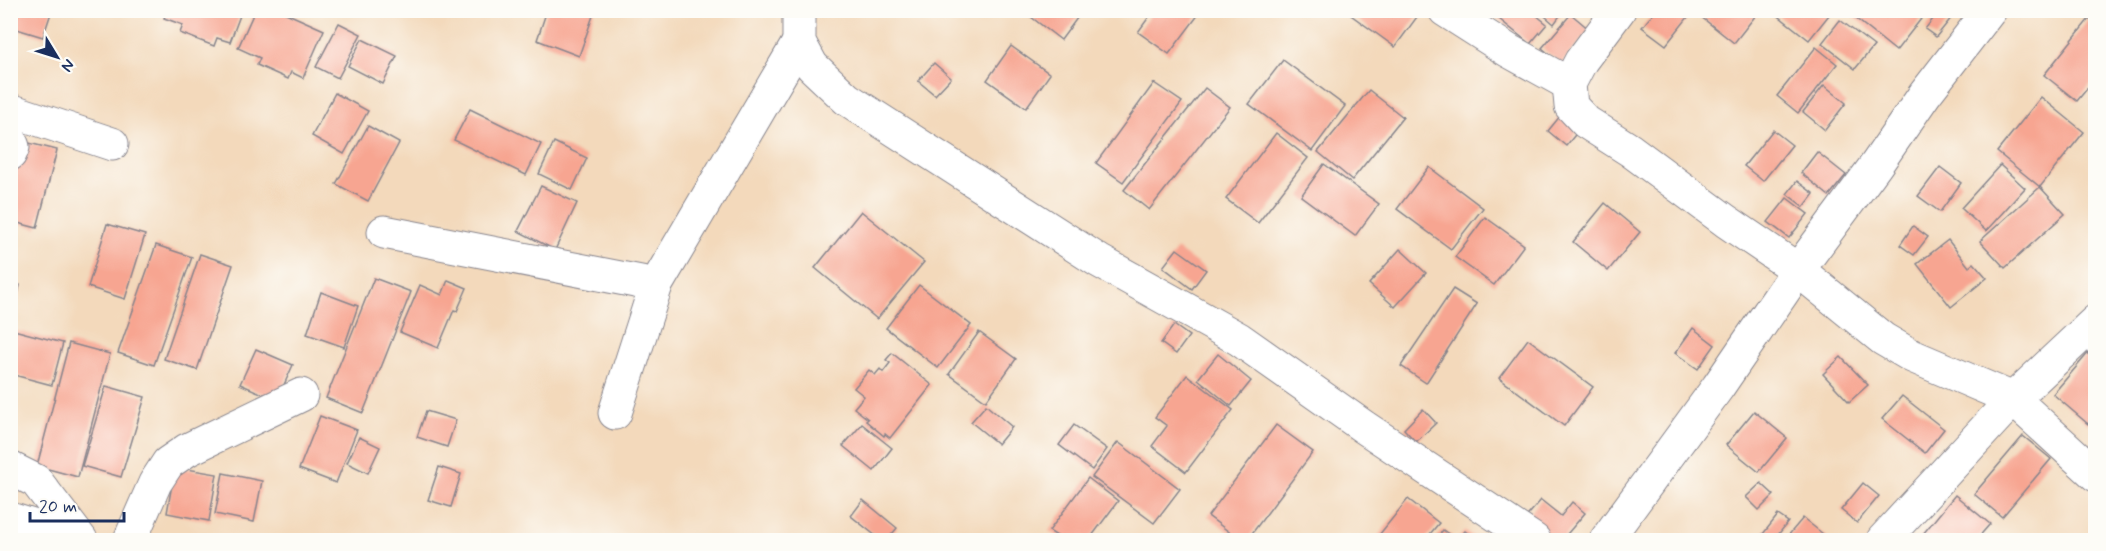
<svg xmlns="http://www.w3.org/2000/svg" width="2106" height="551" font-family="Mynerve,sans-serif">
  <rect width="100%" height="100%" fill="#fdfcf7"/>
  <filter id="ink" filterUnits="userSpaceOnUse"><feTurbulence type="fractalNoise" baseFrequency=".0167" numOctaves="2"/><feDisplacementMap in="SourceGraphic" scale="12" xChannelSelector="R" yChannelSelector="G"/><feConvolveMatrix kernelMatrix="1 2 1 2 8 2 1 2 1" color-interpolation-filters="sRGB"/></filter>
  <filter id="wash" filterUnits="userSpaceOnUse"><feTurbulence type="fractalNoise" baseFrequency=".008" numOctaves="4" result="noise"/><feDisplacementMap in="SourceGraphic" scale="24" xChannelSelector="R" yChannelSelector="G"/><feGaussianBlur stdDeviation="1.35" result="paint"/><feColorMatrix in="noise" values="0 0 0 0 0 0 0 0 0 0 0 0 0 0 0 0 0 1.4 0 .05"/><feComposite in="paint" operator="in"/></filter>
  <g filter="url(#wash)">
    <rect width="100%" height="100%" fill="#f3d9bb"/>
    <g id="blocks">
      <!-- building -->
      <g fill="#f7a591">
        <polygon points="12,10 52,10 43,37 10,27"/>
        <polygon points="167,10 242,10 230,42 217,38 214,46 180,33 183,25 164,18"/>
        <polygon points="255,10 279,10 324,30 303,78 291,72 288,79 257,65 260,58 238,48"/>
        <polygon points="547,10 595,10 579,56 537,40"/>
        <polygon points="1022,10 1083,10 1061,40"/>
        <polygon points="1154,10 1202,10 1169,54 1138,32"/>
        <polygon points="1344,10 1408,10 1417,17 1395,47"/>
        <polygon points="1488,10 1530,10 1547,24 1530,44"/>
        <polygon points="1538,10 1564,10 1554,24"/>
        <polygon points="1656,10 1681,10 1689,16 1666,45 1642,27"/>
        <polygon points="1696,10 1760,10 1734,43 1695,12"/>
        <polygon points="1771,10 1833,10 1809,40"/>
        <polygon points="1851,10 1928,10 1896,51 1849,13"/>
        <polygon points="1940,10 1944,10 1952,17 1936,37 1925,29"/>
        <polygon points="1571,14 1590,30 1561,64 1542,48"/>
        <polygon points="2089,19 2096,25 2096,78 2077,101 2044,75"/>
        <polygon points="1840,20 1874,46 1855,69 1822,43"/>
        <polygon points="339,23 361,34 338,78 316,67"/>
        <polygon points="362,39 397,56 383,84 348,66"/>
        <polygon points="1011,46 1050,74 1026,108 987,80"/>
        <polygon points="1816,47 1837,64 1798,113 1777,96"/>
        <polygon points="1283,60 1345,106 1312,151 1249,104"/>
        <polygon points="934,63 951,78 935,95 918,81"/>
        <polygon points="1154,83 1182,102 1123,182 1096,163"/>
        <polygon points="1824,85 1846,103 1825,130 1803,112"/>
        <polygon points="1205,88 1230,107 1149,210 1124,190"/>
        <polygon points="1369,90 1403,117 1352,180 1318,152"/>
        <polygon points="335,93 368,111 344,154 312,136"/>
        <polygon points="2041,97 2084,132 2040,187 1997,152"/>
        <polygon points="470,109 541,144 526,175 454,140"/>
        <polygon points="1561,115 1579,130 1566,146 1548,131"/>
        <polygon points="368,126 399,143 368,201 336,184"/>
        <polygon points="1773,130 1792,145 1763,181 1744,166"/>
        <polygon points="1276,133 1308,158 1258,223 1226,199"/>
        <polygon points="17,140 57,150 37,228 10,221 10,167"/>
        <polygon points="554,142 587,158 572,190 539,174"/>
        <polygon points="1817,152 1846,175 1829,196 1801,173"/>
        <polygon points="1324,164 1379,204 1355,236 1301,196"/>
        <polygon points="2000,165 2025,188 1986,231 1961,208"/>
        <polygon points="1429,167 1483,208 1451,249 1397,209"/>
        <polygon points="1940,167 1961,183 1940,212 1918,196"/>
        <polygon points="1797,181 1814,194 1804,207 1787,194"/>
        <polygon points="541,186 577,203 555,250 518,231"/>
        <polygon points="2040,187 2065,214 2005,268 1980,241"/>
        <polygon points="1787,198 1808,214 1789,238 1768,222"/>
        <polygon points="1605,203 1640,232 1608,271 1573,242"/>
        <polygon points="861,211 924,262 877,319 815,268"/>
        <polygon points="1485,217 1524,245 1494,285 1455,257"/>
        <polygon points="107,224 145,235 125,299 88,287"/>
        <polygon points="1913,226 1928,237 1914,255 1900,245"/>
        <polygon points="1948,240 1969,267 1974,263 1987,278 1951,307 1917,264"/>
        <polygon points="156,245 192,257 154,365 118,353"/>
        <polygon points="1177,249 1206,270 1192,289 1163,267"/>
        <polygon points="1400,249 1426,273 1395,307 1369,284"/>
        <polygon points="200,254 233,265 197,370 164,359"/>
        <polygon points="374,278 411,292 363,413 326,398"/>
        <polygon points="448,280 467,288 457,311 454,310 438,348 400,332 420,285 442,295"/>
        <polygon points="10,283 20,285 15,307 10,306"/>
        <polygon points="919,285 971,325 938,368 886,328"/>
        <polygon points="1453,289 1477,304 1426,383 1401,366"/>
        <polygon points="321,292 358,306 344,347 307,334"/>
        <polygon points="1174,325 1189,336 1176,354 1161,343"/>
        <polygon points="1693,328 1715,345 1698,369 1675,353"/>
        <polygon points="10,329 63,343 52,385 10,374"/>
        <polygon points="979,332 1016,359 986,401 949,374"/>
        <polygon points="1528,339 1593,387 1564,426 1499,378"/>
        <polygon points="69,343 110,354 78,477 37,466"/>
        <polygon points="2096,344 2096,416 2088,424 2053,394"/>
        <polygon points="256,349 293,365 277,400 240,384"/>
        <polygon points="892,353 932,385 890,438 885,434 884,436 866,421 868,419 854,408 864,396 854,388 869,370 875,375 880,369 883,372 890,363 886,360"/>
        <polygon points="1218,354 1251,381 1231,406 1198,379"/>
        <polygon points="1841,357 1868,385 1849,402 1823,374"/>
        <polygon points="1187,375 1233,410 1186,472 1152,446 1167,426 1155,417"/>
        <polygon points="106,386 145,397 121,477 82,466"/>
        <polygon points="1902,396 1944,429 1925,453 1882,419"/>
        <polygon points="986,405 1012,427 998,444 971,422"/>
        <polygon points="1423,409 1436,423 1416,442 1404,429"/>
        <polygon points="426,411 456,420 447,447 417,437"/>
        <polygon points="1754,411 1787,438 1759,472 1726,445"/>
        <polygon points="320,416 357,430 336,483 299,469"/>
        <polygon points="862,424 892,448 874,471 843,446"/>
        <polygon points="1074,425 1107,449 1092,470 1059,445"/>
        <polygon points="1276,425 1313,452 1247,540 1240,540 1208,516"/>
        <polygon points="2023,436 2051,459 2002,517 1974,494"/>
        <polygon points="359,437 380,447 368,473 347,463"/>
        <polygon points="1118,442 1180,489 1154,523 1092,477"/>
        <polygon points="175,467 217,474 209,521 167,513"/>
        <polygon points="439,467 461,474 451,507 428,500"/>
        <polygon points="223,473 262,481 254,522 215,514"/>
        <polygon points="1088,478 1118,501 1089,540 1063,540 1049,531"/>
        <polygon points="1761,483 1774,495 1759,510 1746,497"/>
        <polygon points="1863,483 1879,496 1857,523 1841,510"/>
        <polygon points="1955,495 1990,524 1976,540 1918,540"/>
        <polygon points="1408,499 1439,523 1425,540 1375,540"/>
        <polygon points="863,500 897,528 887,540 881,540 851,516"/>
        <polygon points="1541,500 1561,516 1572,502 1585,513 1562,540 1547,540 1523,521"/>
        <polygon points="1778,515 1788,522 1774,540 1761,540 1759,539"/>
        <polygon points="1803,518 1828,538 1826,540 1789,540 1786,538"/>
        <polygon points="1443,530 1457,540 1435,540"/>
        <polygon points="1465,531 1477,540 1457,540"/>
      </g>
    </g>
  </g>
  <g filter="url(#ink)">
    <use href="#blocks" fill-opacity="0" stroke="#87848c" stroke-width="1.5"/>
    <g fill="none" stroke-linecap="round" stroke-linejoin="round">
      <!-- street casing -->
      <g stroke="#87848c" stroke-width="35">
        <g id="street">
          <polyline points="799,10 799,42 812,66 847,99 1099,261 1239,339 1364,427 1534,540"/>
          <polyline points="1445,10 1509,51 1569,84"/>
          <polyline points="1619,10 1581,61 1569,84 1571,106 1586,122 1630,150 1726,221 1798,270 1883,339 1912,356 2013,399 2096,475"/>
          <polyline points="10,110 112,144"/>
          <polyline points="10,139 13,147 10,154"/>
          <polyline points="384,232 656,285"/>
          <polyline points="615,413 656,285 799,42"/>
          <polyline points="10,468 36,481 81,540"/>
          <polyline points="10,519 78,540"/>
          <polyline points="130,540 155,483 168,463 187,450 301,395"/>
          <polyline points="1606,540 1718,387 1798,270 1876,165 1925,94 1990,10"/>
          <polyline points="1883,540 2013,399 2096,321"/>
        </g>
      </g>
      <!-- street -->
      <use href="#street" stroke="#fff" stroke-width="33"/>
    </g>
  </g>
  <!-- margin -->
  <rect width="2106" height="551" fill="none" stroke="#fdfcf7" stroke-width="36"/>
  <!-- north arrow -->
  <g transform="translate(57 57) rotate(128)" stroke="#fdfcf7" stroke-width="4.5" paint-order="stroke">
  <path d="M0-4.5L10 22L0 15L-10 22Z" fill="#1b2f5e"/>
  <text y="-9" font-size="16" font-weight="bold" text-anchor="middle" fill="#1b2f5e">N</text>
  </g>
  <!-- scale -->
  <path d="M30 512v9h94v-9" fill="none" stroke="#1b2f5e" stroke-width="3"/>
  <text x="39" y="512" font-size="18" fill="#1b2f5e" stroke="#fdfcf7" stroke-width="4.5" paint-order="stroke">20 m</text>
</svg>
